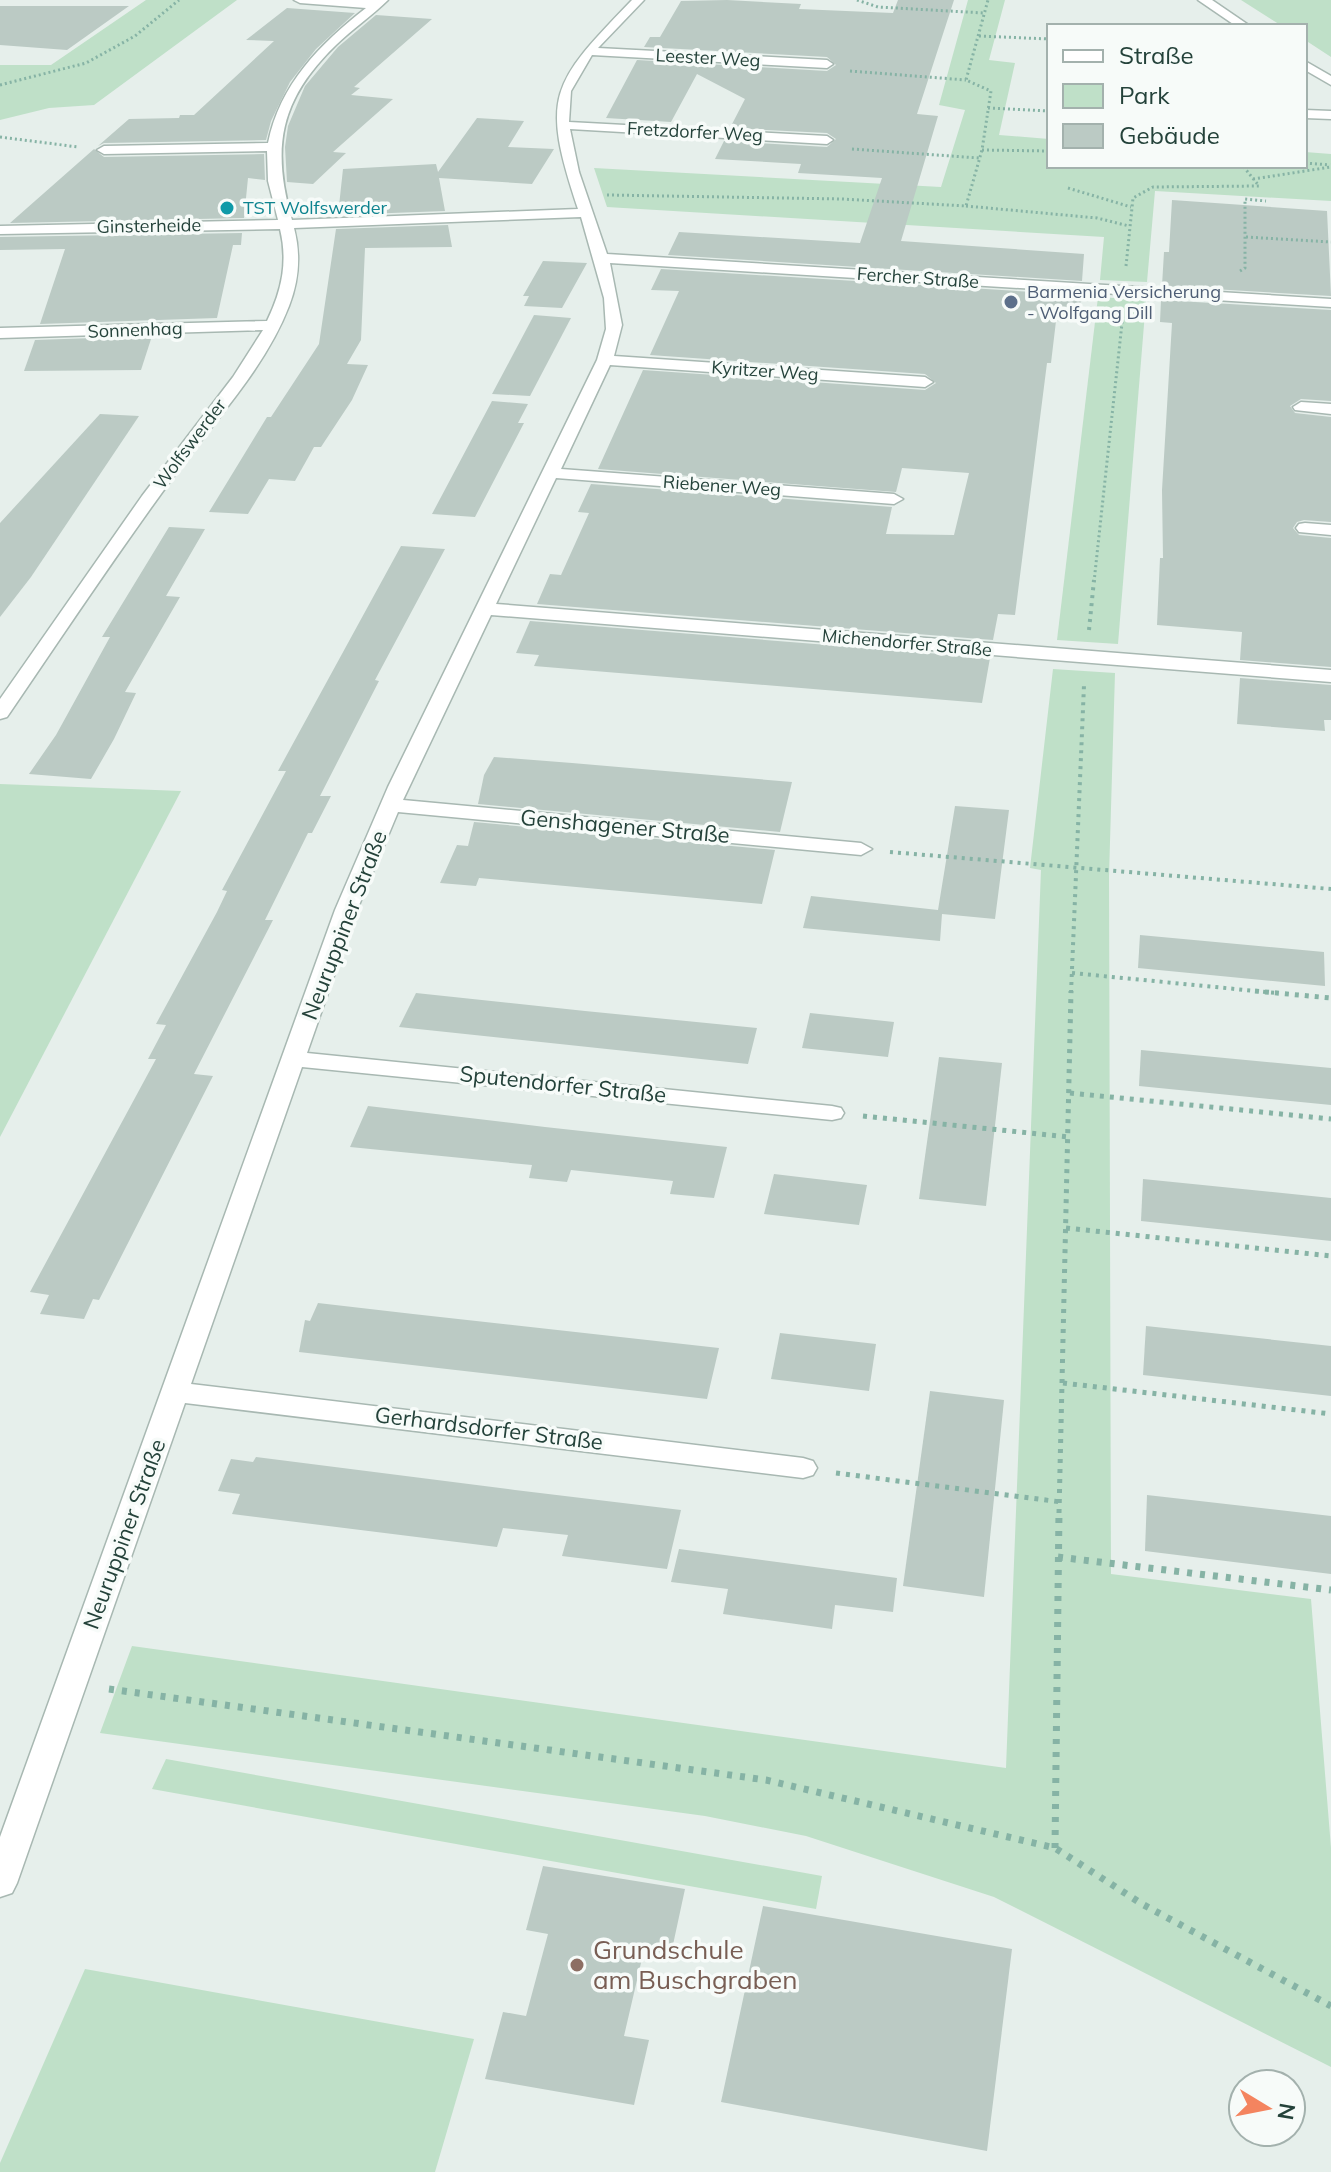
<svg xmlns="http://www.w3.org/2000/svg" width="1331" height="2172" font-family="Mulish,sans-serif">
  <rect width="100%" height="100%" fill="#e6efeb"/>
  <!-- green -->
  <g fill="#bfe0c8">
    <polygon points="146,0 237,0 94,105 49,108 0,120 0,65 51,65"/>
    <polygon points="968,0 1005,0 989,60 1015,63 999,135 1049,139 1049,166 1305,166 1305,152 1331,154 1331,201 1155,191 1147,282 1100,280 1104,237 607,207 594,168 941,187 965,110 939,105"/>
    <polygon points="1241,0 1331,0 1331,57 1305,40 1305,26 1282,26"/>
    <polygon points="1098,297 1146,300 1118,644 1057,640"/>
    <polygon points="1053,669 1115,673 1109,876 1111,1574 1311,1599 1331,1848 1331,2067 994,1897 806,1836 705,1816 100,1733 132,1646 1006,1768 1041,870 1030,868"/>
    <polygon points="0,784 181,791 0,1137"/>
    <polygon points="166,1759 822,1876 816,1909 152,1789"/>
    <polygon points="85,1969 474,2039 435,2172 0,2172 0,2163"/>
  </g>
  <!-- building -->
  <g fill="#bbcac4">
    <polygon points="727,0 801,4 799,9 893,13 898,0 954,0 917,114 938,116 901,241 1084,254 1082,281 668,255 679,232 860,243 882,178 798,173 801,164 715,159 724,141 827,147 836,139 827,133 730,128 745,99 697,74 671,122 606,118 637,60 827,71 836,65 827,57 644,47 650,37 660,37 681,1"/>
    <polygon points="0,6 129,6 67,50 0,45"/>
    <polygon points="287,8 355,13 316,49 290,82 271,121 266,140 104,143 98,146 129,119 179,118 180,115 194,115 274,41 246,40"/>
    <polygon points="376,15 432,19 354,87 360,88 351,95 393,99 333,152 346,153 313,184 287,182 285,147 288,126 305,86 338,47"/>
    <polygon points="477,118 524,121 508,147 554,149 532,184 439,178 445,211 338,215 343,169 436,164 438,172"/>
    <polygon points="94,149 104,157 264,154 265,180 248,178 244,218 10,223"/>
    <polygon points="1172,200 1327,211 1331,296 1162,286 1164,252 1169,252"/>
    <polygon points="448,225 452,247 365,248 361,340 347,364 368,365 352,400 321,447 314,447 295,481 269,479 248,514 209,512 267,417 271,417 319,344 336,229"/>
    <polygon points="242,233 241,245 233,245 217,318 40,324 65,249 0,250 0,237"/>
    <polygon points="543,261 587,263 562,308 524,306 529,296 523,296"/>
    <polygon points="661,269 1081,295 1079,322 1056,321 1051,363 1047,363 1015,615 998,614 993,640 537,604 550,574 561,575 589,513 578,512 591,484 892,507 886,534 954,535 969,473 902,468 896,492 598,469 643,370 925,390 936,383 925,374 650,355 679,291 651,290"/>
    <polygon points="1161,300 1331,310 1331,401 1301,399 1290,406 1295,413 1331,417 1331,522 1304,520 1297,522 1293,528 1299,535 1331,538 1331,667 1240,660 1242,632 1157,625 1160,558 1163,558 1162,490 1172,323 1160,322"/>
    <polygon points="534,315 571,318 530,396 492,394"/>
    <polygon points="152,336 141,370 24,371 35,340"/>
    <polygon points="492,401 528,404 518,423 524,423 475,517 432,514"/>
    <polygon points="100,414 139,416 31,577 0,617 0,523"/>
    <polygon points="169,527 205,529 166,596 180,597 125,692 136,693 114,739 91,779 29,774 56,735 110,637 102,637"/>
    <polygon points="401,546 445,549 375,680 379,681 320,796 331,796 312,833 308,833 265,920 273,920 194,1074 213,1076 99,1300 93,1299 84,1319 40,1314 49,1295 30,1292 156,1059 148,1059 166,1025 156,1024 217,912 227,891 222,890 286,771 278,771"/>
    <polygon points="530,621 990,658 982,703 534,666 539,655 516,653"/>
    <polygon points="1240,678 1331,685 1331,720 1324,720 1325,731 1237,724"/>
    <polygon points="494,757 572,763 792,782 780,832 478,804 484,775"/>
    <polygon points="955,806 1009,810 995,919 942,914 940,941 803,928 811,896 938,910"/>
    <polygon points="474,822 775,850 762,904 479,878 476,886 440,883 457,845 468,846"/>
    <polygon points="1140,935 1324,952 1325,986 1138,968"/>
    <polygon points="416,993 585,1011 757,1028 748,1064 399,1027"/>
    <polygon points="810,1013 894,1022 888,1057 802,1048"/>
    <polygon points="1141,1050 1331,1068 1331,1105 1139,1086"/>
    <polygon points="939,1057 1002,1063 986,1206 919,1199"/>
    <polygon points="368,1106 545,1127 727,1147 714,1198 670,1194 673,1181 571,1170 567,1182 529,1178 532,1165 350,1147"/>
    <polygon points="774,1174 867,1185 859,1225 764,1214"/>
    <polygon points="1143,1179 1331,1198 1331,1241 1141,1221"/>
    <polygon points="318,1303 413,1314 719,1348 707,1399 299,1352 305,1320 310,1321"/>
    <polygon points="1146,1326 1331,1346 1331,1396 1143,1375"/>
    <polygon points="780,1333 876,1344 869,1391 771,1379"/>
    <polygon points="930,1391 1004,1400 984,1597 903,1586"/>
    <polygon points="256,1457 515,1490 681,1510 667,1569 562,1556 568,1535 503,1528 497,1547 232,1514 240,1494 218,1491 231,1459 253,1462"/>
    <polygon points="1147,1495 1331,1516 1331,1574 1145,1551"/>
    <polygon points="679,1549 897,1578 893,1612 835,1605 832,1629 723,1614 728,1589 671,1582"/>
    <polygon points="543,1866 685,1889 671,1954 644,1950 624,2036 649,2040 634,2105 485,2079 503,2012 526,2016 548,1934 526,1930"/>
    <polygon points="763,1906 1012,1949 987,2151 721,2102"/>
  </g>
  <g fill="none" stroke-linecap="round" stroke-linejoin="round">
    <!-- minor casing -->
    <g stroke="#a8b8b2" stroke-width="3">
      <g id="minor">
        <path d="M 294,0 L 388,0 C 372,16 352,29 336,45 C 280,99 271,147 292,220 L 578,209 C 540,95 551,84 632,0 L 644,0 L 598,48 L 827,60 L 833,64 L 827,68 L 592,55 L 571,91 L 569,122 L 827,136 L 833,140 L 827,144 L 570,129 L 579,172 L 607,254 L 1331,299 L 1331,307 L 610,263 L 622,325 L 614,356 L 925,377 L 933,382 L 925,387 L 610,365 L 561,469 L 894,494 L 903,499 L 894,504 L 556,478 L 496,604 L 1331,670 L 1331,682 L 491,615 L 403,800 L 861,843 L 872,849 L 861,855 L 398,812 L 357,910 L 307,1053 L 832,1106 L 841,1108 L 844,1113 L 841,1118 L 832,1120 L 302,1067 L 191,1384 L 803,1458 L 813,1461 L 817,1468 L 813,1475 L 803,1478 L 185,1403 L 17,1883 L 12,1893 L 0,1897 L 0,1837 L 335,910 L 388,787 L 597,360 L 606,329 L 604,298 L 581,217 L 294,228 C 301,255 299,280 289,306 C 265,368 216,419 177,472 C 118,552 63,635 7,717 L 0,719 L 0,699 L 142,496 L 233,377 L 263,330 L 0,338 L 0,328 L 267,321 C 282,290 288,262 280,229 L 0,234 L 0,226 L 278,220 L 268,181 L 267,151 L 104,154 L 97,150 L 104,146 L 268,143 C 280,84 320,44 366,8 L 300,3 Z"/>
        <polygon points="1198,0 1212,0 1250,26 1236,26"/>
        <polygon points="1305,61 1331,76 1331,85 1305,70"/>
        <polygon points="1305,110 1331,111 1331,119 1305,118"/>
        <polygon points="1301,402 1331,404 1331,414 1295,410 1293,407"/>
        <polygon points="1305,523 1331,525 1331,535 1299,532 1296,528 1299,524"/>
      </g>
    </g>
    <!-- path-far3 -->
    <g stroke="#86b3a5" stroke-width="3" stroke-dasharray="2 3" stroke-linecap="butt">
      <polyline points="857,0 878,7 984,13"/>
      <polyline points="979,36 1049,39"/>
      <polyline points="850,71 966,80"/>
      <polyline points="0,85 86,63 135,36 179,0"/>
      <polyline points="988,108 1049,111"/>
      <polyline points="0,137 78,147"/>
      <polyline points="852,149 979,158"/>
      <polyline points="982,150 1049,151"/>
      <polyline points="1305,163 1330,165"/>
      <polyline points="1253,179 1331,167"/>
      <polyline points="1068,188 1131,207"/>
      <polyline points="607,195 842,199 966,206 982,150 991,91 966,80 988,0"/>
      <polyline points="966,206 1097,218 1129,226"/>
      <polyline points="1246,237 1331,242"/>
      <polyline points="1126,266 1133,198 1153,187 1259,186 1243,166"/>
      <polyline points="1240,271 1245,268 1245,199 1266,201"/>
      <polyline points="1094,582 1123,314"/>
    </g>
    <!-- path-far2 -->
    <g stroke="#86b3a5" stroke-width="4" stroke-dasharray="3 5" stroke-linecap="butt">
      <polyline points="1089,630 1094,580"/>
      <polyline points="890,852 1331,889"/>
      <polyline points="1072,973 1276,993"/>
      <polyline points="1071,993 1084,685"/>
    </g>
    <!-- path-far1 -->
    <g stroke="#86b3a5" stroke-width="5" stroke-dasharray="4 6" stroke-linecap="butt">
      <polyline points="1255,991 1331,998"/>
      <polyline points="1070,1093 1331,1119"/>
      <polyline points="863,1116 1069,1137"/>
      <polyline points="1066,1228 1331,1256"/>
      <polyline points="1063,1383 1331,1414"/>
      <polyline points="836,1473 1061,1502"/>
      <polyline points="1059,1513 1071,991"/>
    </g>
    <!-- path -->
    <g stroke="#86b3a5" stroke-width="7" stroke-dasharray="5 8" stroke-linecap="butt">
      <polyline points="1058,1557 1331,1590"/>
      <polyline points="109,1689 766,1780 1055,1848 1142,1904 1331,2006"/>
      <polyline points="1055,1848 1059,1511"/>
    </g>
    <!-- minor -->
    <use href="#minor" fill="#fff" fill-rule="evenodd"/>
  </g>
  <!-- markers -->
  <circle fill="#0f9aa8" stroke="#f7fbf9" stroke-width="3" cx="227" cy="208" r="8"/>
  <circle fill="#5c6f8a" stroke="#f7fbf9" stroke-width="3" cx="1011" cy="302" r="8"/>
  <circle fill="#8d6e63" stroke="#f7fbf9" stroke-width="3" cx="577" cy="1965" r="8"/>
  <g text-anchor="middle" stroke-width="7" stroke-linejoin="round" paint-order="stroke">
    <!-- far-street labels -->
    <g font-size="18" fill="#24423a" stroke="#f7fbf9">
      <text transform="translate(708 58) rotate(3)" y="6">Leester Weg</text>
      <text transform="translate(695 132) rotate(3)" y="6">Fretzdorfer Weg</text>
      <text transform="translate(149 226) rotate(-1)" y="6">Ginsterheide</text>
      <text transform="translate(918 278) rotate(4)" y="6">Fercher Straße</text>
      <text transform="translate(135 330) rotate(-2)" y="6">Sonnenhag</text>
      <text transform="translate(765 371) rotate(4)" y="6">Kyritzer Weg</text>
      <text transform="translate(190 444) rotate(-53)" y="6">Wolfswerder</text>
      <text transform="translate(722 486) rotate(4)" y="6">Riebener Weg</text>
      <text transform="translate(907 643) rotate(5)" y="6">Michendorfer Straße</text>
    </g>
    <!-- far-culture labels -->
    <g font-size="18" fill="#0d838f" stroke="#f7fbf9" text-anchor="start">
      <text x="243" y="214">TST Wolfswerder</text>
    </g>
    <!-- far-service labels -->
    <g font-size="18" fill="#4e5e75" stroke="#f7fbf9" text-anchor="start">
      <text x="1027" y="298">Barmenia Versicherung<tspan x="1027" dy="21">- Wolfgang Dill</tspan></text>
    </g>
    <!-- street labels -->
    <g font-size="22" fill="#24423a" stroke="#f7fbf9">
      <text transform="translate(625 826) rotate(5)" y="8">Genshagener Straße</text>
      <text transform="translate(344 925) rotate(-69)" y="8">Neuruppiner Straße</text>
      <text transform="translate(563 1084) rotate(6)" y="8">Sputendorfer Straße</text>
      <text transform="translate(489 1428) rotate(7)" y="8">Gerhardsdorfer Straße</text>
      <text transform="translate(124 1534) rotate(-70)" y="8">Neuruppiner Straße</text>
    </g>
    <!-- near-education labels -->
    <g font-size="26" fill="#785e54" stroke="#f7fbf9" text-anchor="start">
      <text x="593" y="1959">Grundschule<tspan x="593" dy="30">am Buschgraben</tspan></text>
    </g>
  </g>
  <!-- legend -->
  <rect x="1047" y="24" width="260" height="144" fill="#f7fbf9" stroke="#a3b1ad" stroke-width="2"/>
  <rect x="1063" y="50" width="40" height="12" fill="#ffffff" stroke="#a3b1ad" stroke-width="2"/>
  <text x="1119" y="64" font-size="24" fill="#24423a">Straße</text>
  <rect x="1063" y="84" width="40" height="24" fill="#bfe0c8" stroke="#a3b1ad" stroke-width="2"/>
  <text x="1119" y="104" font-size="24" fill="#24423a">Park</text>
  <rect x="1063" y="124" width="40" height="24" fill="#bbcac4" stroke="#a3b1ad" stroke-width="2"/>
  <text x="1119" y="144" font-size="24" fill="#24423a">Gebäude</text>
  <!-- north arrow -->
  <g transform="translate(1267 2108) rotate(100)"><circle r="38" fill="#f7fbf9" stroke="#a3b1ad" stroke-width="2"/>
  <path d="M0-6L14 30L0 20L-14 30Z" fill="#f4845f"/>
  <text y="-12" font-size="22" font-weight="bold" text-anchor="middle" fill="#24423a">N</text>
  </g>
</svg>
